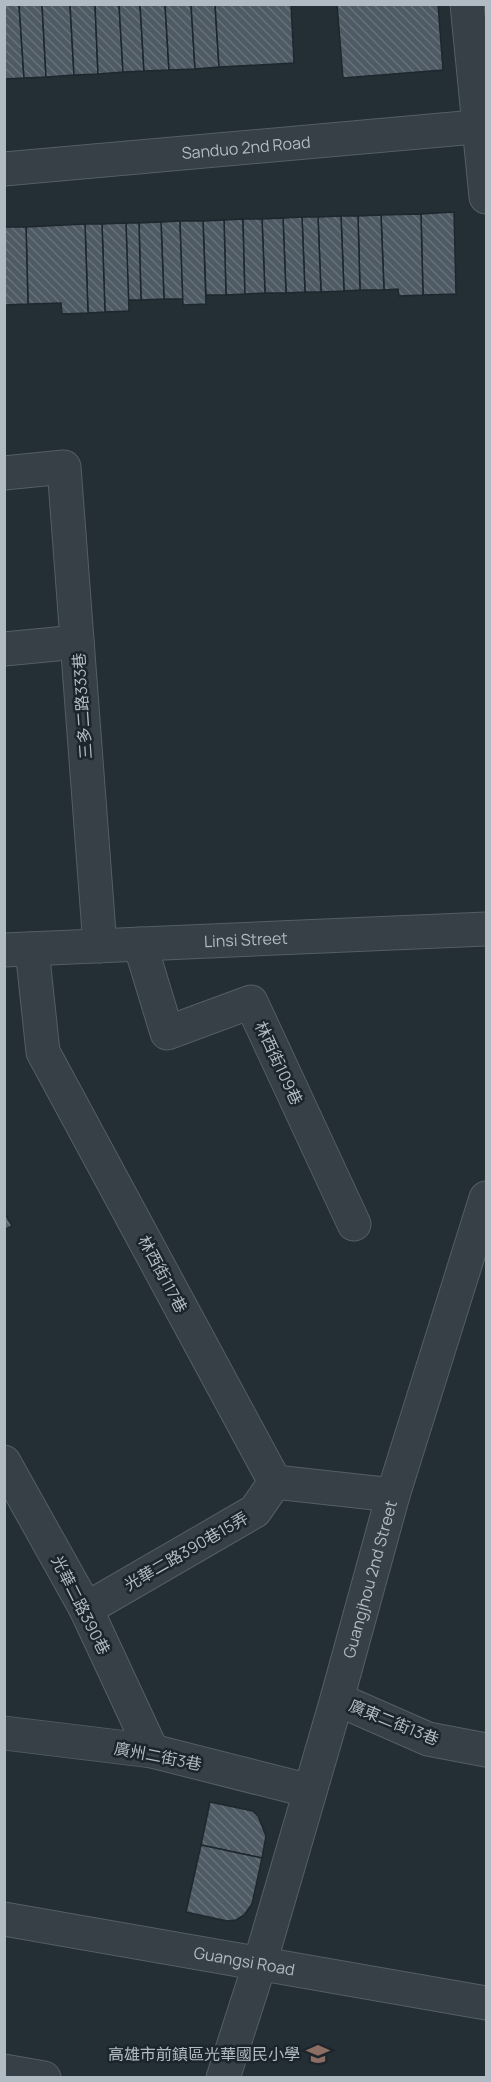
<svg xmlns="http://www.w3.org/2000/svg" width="491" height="2082" font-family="Manrope,'Noto Sans TC',sans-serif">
  <defs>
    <pattern id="building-back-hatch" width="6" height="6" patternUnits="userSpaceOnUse" patternTransform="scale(1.5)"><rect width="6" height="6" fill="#4f5b64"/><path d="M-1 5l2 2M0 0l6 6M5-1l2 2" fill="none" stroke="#667179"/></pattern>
  </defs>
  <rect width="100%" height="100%" fill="#232f35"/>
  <!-- building -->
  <g fill="url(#building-back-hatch)" stroke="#1e272d" stroke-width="1.5">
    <polygon points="4,4 19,4 24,78 4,79"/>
    <polygon points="19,4 42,4 46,77 24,78"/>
    <polygon points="42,4 70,4 74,75 46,77"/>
    <polygon points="70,4 95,4 98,74 74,75"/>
    <polygon points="95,4 119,4 123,72 98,74"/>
    <polygon points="119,4 140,4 144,71 123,72"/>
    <polygon points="140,4 165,4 169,70 144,71"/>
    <polygon points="165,4 191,4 195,69 169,70"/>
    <polygon points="191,4 215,4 219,67 195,69"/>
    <polygon points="215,4 291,4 294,63 219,67"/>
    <polygon points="337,4 438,4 443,70 343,78"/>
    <polygon points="454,212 456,294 423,295 421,214"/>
    <polygon points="421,214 423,295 399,296 398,289 384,290 381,215"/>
    <polygon points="381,215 384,290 360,290 358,216"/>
    <polygon points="341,216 358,216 360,290 344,291"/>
    <polygon points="341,216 344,291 321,292 318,217"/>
    <polygon points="302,217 318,217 321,292 305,292"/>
    <polygon points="302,217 305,292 286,293 283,218"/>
    <polygon points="283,218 286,293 265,293 262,219"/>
    <polygon points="243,219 245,294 226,295 224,220"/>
    <polygon points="243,219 262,219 265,293 245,294"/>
    <polygon points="224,220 226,295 206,295 203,221"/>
    <polygon points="180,221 183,299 164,299 161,222"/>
    <polygon points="180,221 203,221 206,304 183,305"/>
    <polygon points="161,222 164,299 141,300 139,223"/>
    <polygon points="126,223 139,223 141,300 128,300"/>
    <polygon points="126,223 129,311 105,312 102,224"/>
    <polygon points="85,224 102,224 105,312 88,313"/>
    <polygon points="85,224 88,313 62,314 61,303 28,304 26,227"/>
    <polygon points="4,227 26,227 28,304 4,305"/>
    <polygon points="4,1212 12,1226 4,1230"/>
    <polygon points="210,1802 253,1811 258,1816 266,1836 262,1858 201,1845"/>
    <polygon points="201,1845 262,1858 252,1904 244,1915 236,1920 227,1921 186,1912"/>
  </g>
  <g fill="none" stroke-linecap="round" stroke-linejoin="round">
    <!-- minor casing -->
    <g stroke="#545e64" stroke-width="35">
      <g id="minor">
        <polyline points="467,4 486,197"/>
        <polyline points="4,473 64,467 100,946"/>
        <polyline points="4,649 77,642"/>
        <polyline points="140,944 167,1033 251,1002 354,1224"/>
        <polyline points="32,949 43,1052 275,1482 393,1495"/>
        <path id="s1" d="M 4,950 L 486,929"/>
        <polyline points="4,1462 86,1609 152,1751"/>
        <polyline points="86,1609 255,1511 275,1482"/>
        <polyline points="337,1699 428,1739 486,1750"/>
        <polyline points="4,1733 152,1751 310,1791"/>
        <path id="s2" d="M 4,1919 L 486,2003"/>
        <polyline points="4,2071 44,2078"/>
        <path id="s3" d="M 223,2078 L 260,1963 L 337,1699 L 393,1495 L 486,1198"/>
      </g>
    </g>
    <!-- tertiary casing -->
    <g stroke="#545e64" stroke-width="35">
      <g id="tertiary">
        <path id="s4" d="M 4,169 L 486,126"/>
      </g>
    </g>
    <!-- minor -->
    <use href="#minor" stroke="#364046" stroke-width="33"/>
    <!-- tertiary -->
    <use href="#tertiary" stroke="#364046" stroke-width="33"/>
  </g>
  <!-- icons -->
  <defs>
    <g id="school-bare" transform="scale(1.8)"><path d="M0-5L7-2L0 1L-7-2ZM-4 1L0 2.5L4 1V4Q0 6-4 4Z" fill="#8d6e63" stroke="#1c252b" stroke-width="2.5" paint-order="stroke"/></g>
  </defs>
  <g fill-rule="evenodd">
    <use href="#school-bare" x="318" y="2054"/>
  </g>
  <g text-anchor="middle" stroke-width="5" stroke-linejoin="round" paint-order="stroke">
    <!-- street labels -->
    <g font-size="16" fill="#b1bbc3" stroke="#1c252b">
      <text dy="6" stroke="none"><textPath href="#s4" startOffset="243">Sanduo 2nd Road</textPath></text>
      <text transform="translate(82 706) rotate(-94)" y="6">三多二路333巷</text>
      <text dy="6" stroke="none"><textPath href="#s1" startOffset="242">Linsi Street</textPath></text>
      <text transform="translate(279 1063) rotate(65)" y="6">林西街109巷</text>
      <text transform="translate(163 1274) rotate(62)" y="6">林西街117巷</text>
      <text transform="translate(186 1551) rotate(-30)" y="6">光華二路390巷15弄</text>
      <text dy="6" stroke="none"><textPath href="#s3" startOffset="520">Guangjhou 2nd Street</textPath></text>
      <text transform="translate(81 1605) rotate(63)" y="6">光華二路390巷</text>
      <text transform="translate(394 1722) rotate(22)" y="6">廣東二街13巷</text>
      <text transform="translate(158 1756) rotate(11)" y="6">廣州二街3巷</text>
      <text dy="6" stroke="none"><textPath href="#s2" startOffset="244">Guangsi Road</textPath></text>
    </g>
    <!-- poi labels -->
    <g font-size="16" fill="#b1bbc3" stroke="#1c252b" text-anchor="end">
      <text x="300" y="2060">高雄市前鎮區光華國民小學</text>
    </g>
  </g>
  <!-- border -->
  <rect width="491" height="2082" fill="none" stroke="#b1bbc3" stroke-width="12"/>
</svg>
